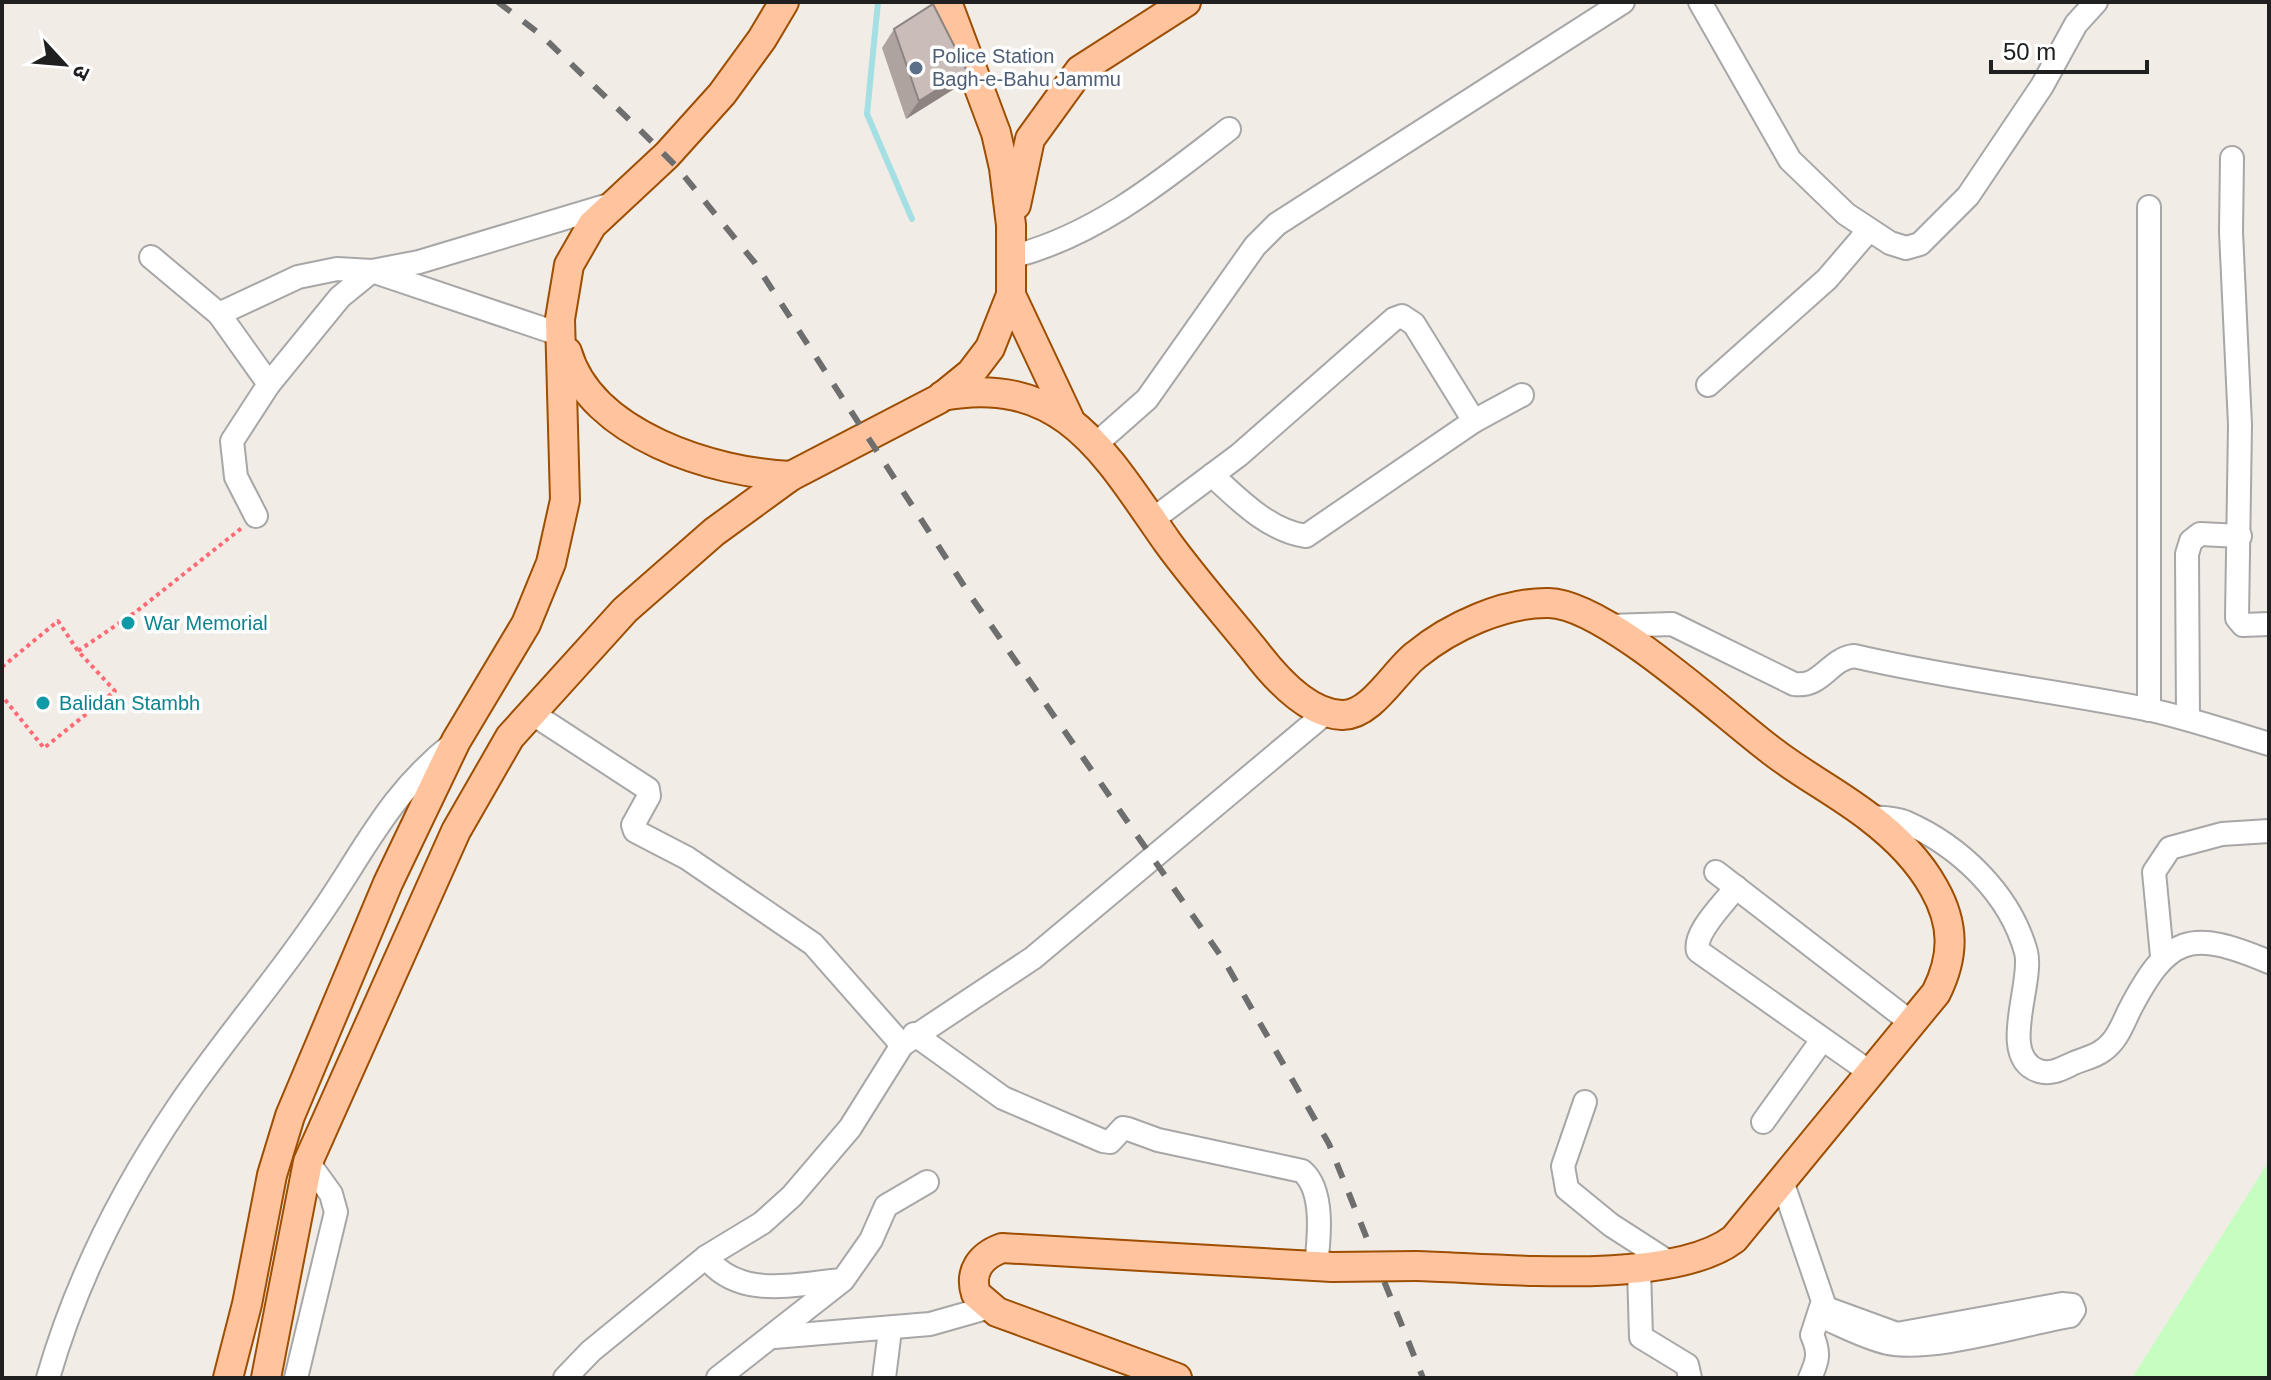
<svg xmlns="http://www.w3.org/2000/svg" width="2271" height="1380" font-family="Arial,'Noto Sans Devanagari',sans-serif">
  <rect width="100%" height="100%" fill="#f2ece6"/>
  <!-- park -->
  <polygon fill="#c6fec1" points="2269,1161 2269,1378 2132,1378"/>
  <g fill="none" stroke-linecap="round" stroke-linejoin="round">
    <!-- stream -->
    <polyline stroke="#a3dfe3" stroke-width="6" points="878,2 867,114 912,219"/>
    <!-- minor casing -->
    <g stroke="#a7a7a7" stroke-width="26">
      <g id="minor">
        <polyline points="1700,2 1790,160 1846,214 1890,243 1906,248 1920,244 1968,196 2042,86 2076,24 2096,2"/>
        <polyline points="2232,158 2231,232 2240,425 2237,618 2243,625 2269,624"/>
        <polyline points="151,257 219,314"/>
        <path d="M 1011,257 C 1095,236 1162,181 1229,129"/>
        <polyline points="269,384 340,297 372,271 562,335"/>
        <polyline points="1708,385 1827,279 1869,230"/>
        <polyline points="1096,444 1147,399 1255,246 1277,224 1623,2"/>
        <path d="M 1212,475 C 1238,499 1269,531 1306,536 L 1474,421 L 1522,395"/>
        <polyline points="256,516 236,477 232,441 269,384 219,314 298,277 337,269 372,271 419,262 612,204"/>
        <polyline points="1152,520 1239,455 1394,319 1402,316 1414,324 1474,421"/>
        <path d="M 1609,626 L 1672,624 L 1794,684 C 1822,688 1829,659 1854,656 C 1952,679 2052,690 2151,710 C 2191,719 2229,732 2269,744"/>
        <polyline points="2149,710 2149,207"/>
        <polyline points="530,712 648,789 649,796 633,825 635,831 687,858 813,944 902,1045 850,1128 792,1196 762,1223 706,1257 591,1351 565,1378"/>
        <polyline points="2188,719 2187,554 2191,541 2200,534 2240,536"/>
        <path d="M 1869,817 C 1881,818 1895,818 1905,822 C 1960,846 2010,894 2026,952 C 2034,983 1997,1057 2039,1071 C 2052,1075 2063,1068 2074,1063 C 2083,1059 2094,1057 2102,1051 C 2116,1042 2122,1026 2129,1011 C 2168,936 2189,928 2269,962"/>
        <polyline points="1716,872 1913,1024"/>
        <path d="M 1736,887 C 1725,903 1693,932 1698,951 L 1871,1073"/>
        <polyline points="2162,956 2154,872 2170,848 2222,834 2269,831"/>
        <path d="M 914,1034 L 1003,1098 L 1103,1141 L 1110,1142 L 1123,1128 L 1128,1129 L 1158,1140 L 1302,1171 C 1325,1190 1319,1240 1316,1266"/>
        <polyline points="902,1045 1033,958 1328,711"/>
        <polyline points="1585,1102 1563,1166 1567,1189 1611,1225 1673,1265"/>
        <polyline points="1763,1122 1822,1040"/>
        <path d="M 1782,1181 L 1823,1301 L 1812,1335 C 1820,1353 1818,1360 1810,1378"/>
        <path d="M 706,1257 C 739,1300 794,1284 842,1280"/>
        <polyline points="1639,1269 1641,1337 1687,1365 1690,1378"/>
        <path d="M 1820,1316 C 1842,1325 1865,1338 1888,1343 C 1934,1352 2022,1324 2070,1316 L 2074,1310 L 2072,1305 L 2062,1304 L 1897,1334 L 1823,1307"/>
        <polyline points="774,1337 930,1324 990,1307"/>
        <path d="M 48,1378 C 76,1281 122,1190 178,1107 C 221,1043 272,985 315,922 C 364,853 386,796 455,742"/>
        <polyline points="296,1378 336,1212 331,1194 308,1162"/>
        <polyline points="718,1378 843,1280 871,1240 886,1206 927,1182"/>
        <polyline points="884,1378 890,1330"/>
      </g>
    </g>
    <!-- major casing -->
    <g stroke="#9d4e00" stroke-width="32">
      <g id="major">
        <polyline points="1016,205 1030,139 1080,70 1186,2"/>
        <polyline points="1011,295 1069,418"/>
        <path d="M 567,352 C 591,435 714,473 791,476"/>
        <path d="M 942,396 C 1065,373 1107,457 1168,543 C 1195,580 1226,615 1255,651 C 1274,676 1307,714 1342,715 C 1371,716 1395,671 1416,655 C 1450,627 1504,602 1549,603 C 1605,604 1724,715 1772,751 C 1803,775 1838,793 1869,817 C 1894,836 1919,861 1934,888 C 1955,925 1954,957 1936,993 L 1734,1239 C 1671,1287 1497,1268 1416,1266"/>
        <polyline points="228,1378 247,1304 272,1175 290,1116 388,883 456,741 526,624 551,563 565,500 560,319 569,265 592,225 667,155 722,94 762,39 784,2"/>
        <polyline points="266,1378 308,1162 456,831 510,737 625,610 714,532 791,476 939,399 971,373 990,348 1011,295 1011,225 1004,168 996,133 947,2"/>
        <path d="M 1177,1378 L 997,1312 L 976,1294 C 969,1272 980,1256 1002,1248 L 1332,1267"/>
      </g>
    </g>
    <!-- path -->
    <g stroke="#ff6a74" stroke-width="4" stroke-dasharray="4 4" stroke-linecap="butt">
      <polyline points="78,651 137,611 243,527"/>
      <polyline points="2,667 58,621 78,651 115,691 44,748 2,696"/>
    </g>
    <!-- minor -->
    <use href="#minor" stroke="#fff" stroke-width="22"/>
    <!-- major -->
    <use href="#major" stroke="#ffc49e" stroke-width="28"/>
    <!-- rail -->
    <polyline stroke="#6e6e6e" stroke-width="6" stroke-dasharray="16 16" stroke-linecap="butt" points="498,2 541,35 638,128 676,166 755,263 972,598 1225,962 1329,1144 1423,1378"/>
    <!-- major-bridge casing -->
    <g stroke="#9d4e00" stroke-width="32" stroke-linecap="butt">
      <polyline id="major-bridge" points="1332,1267 1416,1266"/>
    </g>
    <!-- major-bridge -->
    <use href="#major-bridge" stroke="#ffc49e" stroke-width="28"/>
  </g>
  <!-- wall -->
  <polygon fill="#aea39f" points="894,29 967,71 954,89 906,119 882,48"/>
  <!-- shaded-wall -->
  <polygon fill="#8d8482" points="967,71 954,89 906,119 919,101"/>
  <!-- building -->
  <polygon fill="#cabdb9" stroke="#8d8482" stroke-width="2" points="933,4 967,71 919,101 894,29"/>
  <!-- markers -->
  <circle fill="#5c6f8a" stroke="#fff" stroke-width="3" cx="916" cy="68" r="8"/>
  <g fill="#0f9aa8" stroke="#fff" stroke-width="3">
    <circle cx="128" cy="623" r="8"/>
    <circle cx="43" cy="703" r="8"/>
  </g>
  <g text-anchor="middle" stroke-width="7" stroke-linejoin="round" paint-order="stroke">
    <!-- service labels -->
    <g font-size="20" fill="#4e5e75" stroke="#fff" text-anchor="start">
      <text x="932" y="63">Police Station<tspan x="932" dy="23">Bagh-e-Bahu Jammu</tspan></text>
    </g>
    <!-- culture labels -->
    <g font-size="20" fill="#0d838f" stroke="#fff" text-anchor="start">
      <text x="144" y="630">War Memorial</text>
      <text x="59" y="710">Balidan Stambh</text>
    </g>
  </g>
  <!-- border -->
  <rect width="2271" height="1380" fill="none" stroke="#202020" stroke-width="8"/>
  <!-- north arrow -->
  <g transform="translate(64 64) rotate(116)" stroke="#ffffff" stroke-width="6" paint-order="stroke">
  <path d="M0-6L14 30L0 20L-14 30Z" fill="#202020"/>
  <text y="-12" font-size="22" font-weight="bold" text-anchor="middle" fill="#202020">उ</text>
  </g>
  <!-- scale -->
  <path d="M1991 60v12h156v-12" fill="none" stroke="#202020" stroke-width="4"/>
  <text x="2003" y="60" font-size="24" fill="#202020" stroke="#ffffff" stroke-width="6" paint-order="stroke">50 m</text>
</svg>
